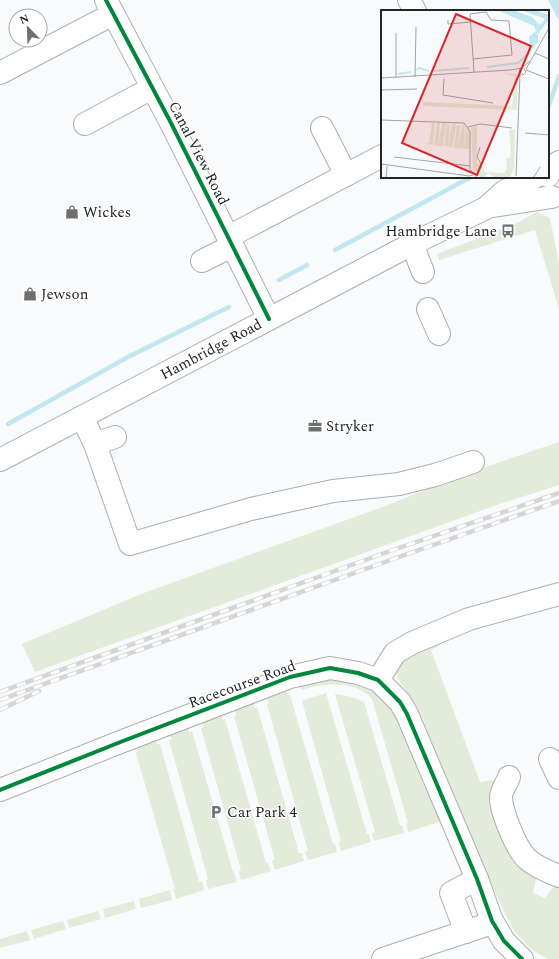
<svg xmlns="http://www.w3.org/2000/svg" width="559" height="959" font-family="Spectral,serif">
  <rect width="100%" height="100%" fill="#f8fafc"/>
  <!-- green -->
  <g fill="#e3ecda">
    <polygon points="537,212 550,218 559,264 559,309 535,230 439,260 437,254 517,223"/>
    <polygon points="559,442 559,485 494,506 35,672 22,644 141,594 388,505 456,477"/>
    <polygon points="439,642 439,646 431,650 480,782 492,780 495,782 536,878 533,893 545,898 551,889 559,885 559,959 548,959 532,950 515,932 507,918 489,879 419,711 397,677 397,661"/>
    <path d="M 318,676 L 361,680 L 391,701 L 442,821 L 408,832 L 406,823 L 408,823 L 372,699 C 356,680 323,683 302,690 L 299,686 Z"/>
    <polygon points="285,689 287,692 287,695 290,695 333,844 335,844 337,852 308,860 305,852 308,851 267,704 269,702 266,698"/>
    <polygon points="326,693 367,834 369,834 371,842 341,851 339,842 341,841 302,701"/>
    <polygon points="335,694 352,697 364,702 400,825 402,825 404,833 374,841 372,833 375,832"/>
    <polygon points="254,702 254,708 257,707 299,853 302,853 304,861 275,870 272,861 275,860 234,716 237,715 234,709"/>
    <polygon points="222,714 222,720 225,719 266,863 268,863 271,871 241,880 239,871 241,870 201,728 204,727 201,721"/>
    <polygon points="189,727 189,732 192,731 233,872 234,872 237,882 208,889 206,880 208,879 169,740 172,739 169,735"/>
    <polygon points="157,739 156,744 160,744 199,882 202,881 204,890 176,899 173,889 175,889 136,753 140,743"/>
    <polygon points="170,890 172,900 141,908 139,899"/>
    <polygon points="134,901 136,909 105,918 103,909"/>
    <polygon points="98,911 101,919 69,928 67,920"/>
    <polygon points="63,921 66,929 34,939 31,930"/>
    <polygon points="27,931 30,940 0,948 0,939"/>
  </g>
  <!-- water -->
  <polygon fill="#c1e8ee" points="548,0 559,0 559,21"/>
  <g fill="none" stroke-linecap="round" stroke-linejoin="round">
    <!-- stream -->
    <g stroke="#c1e8ee" stroke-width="4.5">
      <polyline points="548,108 559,76"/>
      <polyline points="335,250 471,177"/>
      <polyline points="279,280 307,265"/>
      <polyline points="8,424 128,357 229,307"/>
    </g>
    <!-- minor casing -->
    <g stroke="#adaeb0" stroke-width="24">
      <g id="minor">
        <polyline points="106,0 171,123 269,319"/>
        <polyline points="409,0 415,11"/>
        <polyline points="0,73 113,14"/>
        <polyline points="85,124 152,88"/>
        <polyline points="322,128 346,175"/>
        <polyline points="228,237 382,156"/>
        <polyline points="412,244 423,272"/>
        <polyline points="202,261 232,246"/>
        <polyline points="428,309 439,334"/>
        <polyline points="82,417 95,444 115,437"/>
        <polyline points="95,444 130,544 251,509 333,491 399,484 435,475 473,462"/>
        <polyline points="378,680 395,653 412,643 469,619 559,594"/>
        <polyline points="550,759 559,778"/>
        <path d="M 509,777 C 507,783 501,791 501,797 C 501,807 505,817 509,827 C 521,858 528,864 559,876"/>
        <polyline points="0,790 123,741 290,677 330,668 358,673 378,680 400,702 407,714 477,879 492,921 504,941 522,959"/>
        <polyline points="466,932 451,893 477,879"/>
        <polyline points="383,959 486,925 492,921"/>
      </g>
    </g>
    <!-- major casing -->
    <g stroke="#adaeb0" stroke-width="24">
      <g id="major">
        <polyline points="548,176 550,170 559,162"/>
        <polyline points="493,206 552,197"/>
        <polyline points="0,460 412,244 486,208 505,191 535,177"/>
      </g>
    </g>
    <!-- minor -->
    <use href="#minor" stroke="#fefeff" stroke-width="22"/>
    <!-- major -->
    <use href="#major" stroke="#fefeff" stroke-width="22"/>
    <!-- rail casing -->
    <g stroke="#d5d5d7" stroke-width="4.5">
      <g id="rail">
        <polyline points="0,692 393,550 559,493"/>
        <polyline points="0,700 399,557 559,501"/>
        <polyline points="0,710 39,691"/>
      </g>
    </g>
    <!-- rail -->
    <use href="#rail" stroke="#fff" stroke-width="3" stroke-dasharray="9" stroke-linecap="butt"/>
    <!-- cycleway casing -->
    <g stroke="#fff" stroke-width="6">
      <g id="cycleway">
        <polyline points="106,0 171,123 269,319"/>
        <polyline points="0,790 123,741 290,677 330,668 358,673 378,680 400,702 407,714 477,879 492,921 504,941 522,959"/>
      </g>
    </g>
    <!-- cycleway -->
    <use href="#cycleway" stroke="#00873e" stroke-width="4"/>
  </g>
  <!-- icons -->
  <defs>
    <g id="shop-bare" transform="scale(1.08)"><path d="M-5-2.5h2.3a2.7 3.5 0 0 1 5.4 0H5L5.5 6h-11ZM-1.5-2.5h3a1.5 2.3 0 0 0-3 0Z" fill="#6e6f70" stroke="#fff" stroke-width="2.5" paint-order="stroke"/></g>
    <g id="bus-bare" transform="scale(1.08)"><path d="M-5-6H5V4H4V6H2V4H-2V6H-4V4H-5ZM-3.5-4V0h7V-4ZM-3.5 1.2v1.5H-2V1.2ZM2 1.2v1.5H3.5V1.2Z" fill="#6e6f70" stroke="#fff" stroke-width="2.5" paint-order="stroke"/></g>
    <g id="office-bare" transform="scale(1.08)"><path d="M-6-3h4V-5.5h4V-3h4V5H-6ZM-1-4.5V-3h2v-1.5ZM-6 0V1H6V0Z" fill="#6e6f70" stroke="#fff" stroke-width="2.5" paint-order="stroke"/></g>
    <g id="parking-bare" transform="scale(1.08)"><path d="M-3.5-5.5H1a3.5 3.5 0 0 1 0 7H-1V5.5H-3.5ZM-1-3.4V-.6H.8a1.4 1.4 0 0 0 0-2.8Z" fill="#6e6f70" stroke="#fff" stroke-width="2.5" paint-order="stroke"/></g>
  </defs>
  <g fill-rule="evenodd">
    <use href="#shop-bare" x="72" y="212"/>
    <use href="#bus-bare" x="508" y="231"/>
    <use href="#shop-bare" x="30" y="294"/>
    <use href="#office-bare" x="315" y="426"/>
    <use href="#parking-bare" x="216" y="812"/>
  </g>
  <g text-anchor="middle" stroke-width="3" stroke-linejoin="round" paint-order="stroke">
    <!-- street labels -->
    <g font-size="15" fill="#232425" stroke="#fff">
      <text transform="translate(199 153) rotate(63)" y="5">Canal View Road</text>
      <text transform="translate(211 349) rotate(-28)" y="5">Hambridge Road</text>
      <text transform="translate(242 684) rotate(-20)" y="5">Racecourse Road</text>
    </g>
    <!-- poi labels -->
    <g font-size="15" fill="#232425" stroke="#fff" text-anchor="start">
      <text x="83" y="217">Wickes</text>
      <text x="497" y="236" text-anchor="end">Hambridge Lane</text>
      <text x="41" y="299">Jewson</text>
      <text x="326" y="431">Stryker</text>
      <text x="227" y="817">Car Park 4</text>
    </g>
  </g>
  <!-- overview -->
  <g transform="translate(381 10)">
    <rect width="168" height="168" fill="#f8fafc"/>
    <path d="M 119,63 L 136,64 L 133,87 L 137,65 L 136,100 L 42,96 L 42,92 L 131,96 L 134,66 ZM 51,113 L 54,113 L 52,135 L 42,134 L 48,133 ZM 56,113 L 59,113 L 57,136 L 53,135 ZM 61,113 L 65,113 L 62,136 L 57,136 ZM 66,114 L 69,114 L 67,136 L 71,114 L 75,114 L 72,137 L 63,136 ZM 76,115 L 79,116 L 77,137 L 81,116 L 84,119 L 83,138 L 85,119 L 80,115 L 83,115 L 88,120 L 88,139 L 73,138 ZM 96,116 L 96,154 L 101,155 L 104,162 L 123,163 L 126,159 L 125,148 L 129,148 L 130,143 L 128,120 L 134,119 L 133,159 L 129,167 L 115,168 L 107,163 L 103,168 L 99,167 L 92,160 L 90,118 Z" fill="#e3ecda"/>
    <path d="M 116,0 L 132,0 L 151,7 L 159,15 L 164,9 L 140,0 L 154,0 L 168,5 L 168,10 L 157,24 L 157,32 L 149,42 L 148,27 L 155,21 L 153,16 Z" fill="#c1e8ee"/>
    <path fill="none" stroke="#c1e8ee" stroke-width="2" d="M 106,57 L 137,53 L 149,42M 36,60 L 38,58 L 48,61M 52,61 L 88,58M 17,64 L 30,62"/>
    <path fill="none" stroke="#a3a4a6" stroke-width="1" d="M 67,10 L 67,14 L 90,12M 154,43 L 168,49M 92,49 L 131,45 L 128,11 L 110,10 L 105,2 L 89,4 L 93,62M 139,58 L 138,63 L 142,65 L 145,62 L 143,58M 145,59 L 168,18M 145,60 L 168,69M 34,67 L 35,17M 0,68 L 129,60 L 141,58 L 149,51M 15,68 L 15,23M 63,69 L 62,85 L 112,93M 0,80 L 36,79M 0,110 L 83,113 L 89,121 L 89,159 L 96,168M 87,117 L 99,114 L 131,118M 144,123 L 168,125M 99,137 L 96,147 L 100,154M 13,147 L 89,156M 0,154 L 88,166 L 92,165M 135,166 L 139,64M 5,168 L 6,156M 152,168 L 159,157"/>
    <path fill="#d62828" fill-opacity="0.15" stroke="#d62828" stroke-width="2" d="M 75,4 L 150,36 L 96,165 L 21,133 Z"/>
    <rect width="168" height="168" fill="none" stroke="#232425" stroke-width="2"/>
  </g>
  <!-- north arrow -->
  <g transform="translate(28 28) rotate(337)"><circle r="19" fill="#ffffff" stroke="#a7a7a8"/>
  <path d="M0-3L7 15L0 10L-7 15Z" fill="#6e6f70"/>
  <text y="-6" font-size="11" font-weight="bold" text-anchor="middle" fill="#232425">N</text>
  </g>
</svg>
